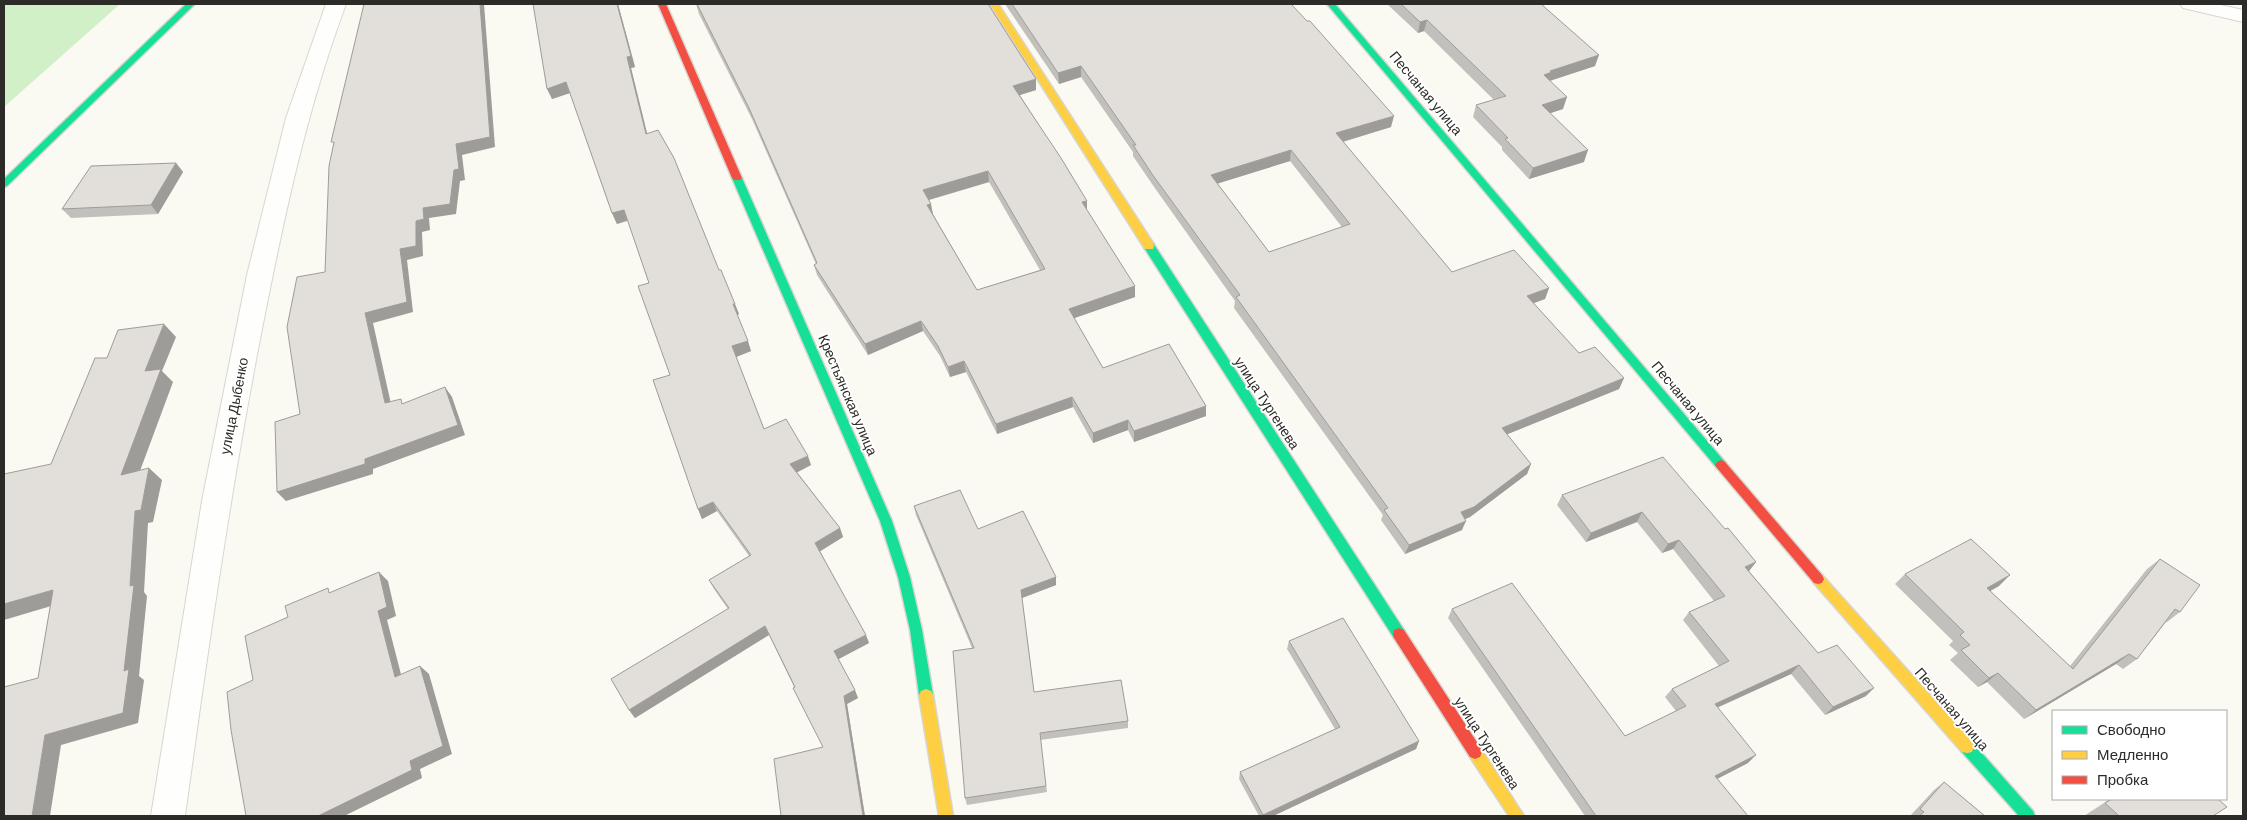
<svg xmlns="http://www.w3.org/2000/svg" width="2247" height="820" font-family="Barlow,sans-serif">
  <rect width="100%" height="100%" fill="#faf9f2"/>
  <!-- green -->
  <polygon fill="#d1f0c8" points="4,4 120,4 4,107"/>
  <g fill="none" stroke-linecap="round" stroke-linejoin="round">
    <!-- street casing -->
    <g stroke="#d7d6d0" stroke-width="2">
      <g id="street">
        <path d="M 326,4 L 346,4 C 306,111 283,222 261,334 C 230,494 207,655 185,816 L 151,816 L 202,501 L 247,275 L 286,118 Z"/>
        <polygon points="2180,4 2216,4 2243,10 2243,22 2183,8"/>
      </g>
    </g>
    <!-- fast casing -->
    <g stroke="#d7d6d0" stroke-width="3">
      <g id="fast">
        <polygon points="186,4 195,4 7,186 4,187 4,179"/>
        <polygon points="1327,4 1335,4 1725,462 1727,465 1725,468 1717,468"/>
        <polygon points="737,175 742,178 892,521 910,577 922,630 933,695 931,699 926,701 921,699 919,695 910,630 898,577 880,521 732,178"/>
        <polygon points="1149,242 1153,243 1404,630 1405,634 1404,638 1399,640 1394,638 1145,249 1144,246"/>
        <polygon points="1967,741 1972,742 2033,811 2035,816 2019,816 1962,752 1960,747 1962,742"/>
      </g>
    </g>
    <!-- slow casing -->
    <g stroke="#d7d6d0" stroke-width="3">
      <g id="slow">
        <polygon points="990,4 998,4 1153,243 1154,246 1153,249 1145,249"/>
        <polygon points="1818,574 1822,575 1972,742 1974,747 1972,752 1967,753 1962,752 1814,583 1812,579 1814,575"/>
        <polygon points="926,689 931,691 933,695 953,816 939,816 919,695 921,691"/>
        <polygon points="1475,745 1480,747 1524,816 1509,816 1470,757 1468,752 1470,747"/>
      </g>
    </g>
    <!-- jam casing -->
    <g stroke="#d7d6d0" stroke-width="3">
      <g id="jam">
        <polygon points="658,4 666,4 742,178 740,180 734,180 732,178"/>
        <polygon points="1721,460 1725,462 1822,575 1824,579 1822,583 1818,584 1814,583 1717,468 1715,465 1717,462"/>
        <polygon points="1399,628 1404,630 1480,747 1482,752 1480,757 1475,759 1470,757 1394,638 1393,634 1394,630"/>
      </g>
    </g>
    <!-- street -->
    <use href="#street" fill="#fefefd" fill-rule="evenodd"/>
    <!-- fast -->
    <use href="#fast" fill="#16e098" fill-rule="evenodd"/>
    <!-- slow -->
    <use href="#slow" fill="#ffcf43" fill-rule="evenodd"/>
    <!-- jam -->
    <use href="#jam" fill="#f24e42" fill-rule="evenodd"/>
  </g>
  <!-- wall -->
  <g fill="#c2c0bc" fill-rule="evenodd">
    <polygon points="533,4 618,4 635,67 631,68 647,134 719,270 739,314 737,315 751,351 736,357 764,429 811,465 797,472 840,528 843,537 820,551 869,643 838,659 858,698 847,704 865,816 781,816 823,747 769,635 635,718 629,710 728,609 714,589 709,580 749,556 717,511 702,519 698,509 670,375 649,283 628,221 617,224 612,213 570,93 552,99"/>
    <path d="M 696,4 L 1036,90 L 1020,95 L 1087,201 L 1087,210 L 1135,297 L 1074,318 L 1103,368 L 1206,406 L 1206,416 L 1134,442 L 1128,430 L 1093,443 L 1073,407 L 997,434 L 966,372 L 950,377 L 940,356 L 923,331 L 868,355 L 817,275 L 814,265 L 816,264 L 752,119 L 699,14 ZM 989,182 L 1040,270 L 977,290 L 933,214 L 929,200 Z"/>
    <path d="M 1005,4 L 1291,4 L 1391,127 L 1343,142 L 1452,272 L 1549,288 L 1545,299 L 1533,303 L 1579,353 L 1624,378 L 1619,389 L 1507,434 L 1531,464 L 1527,474 L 1470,517 L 1465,519 L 1462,530 L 1405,554 L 1381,520 L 1383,515 L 1234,308 L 1235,301 L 1152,184 L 1133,156 L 1133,152 L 1081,77 L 1059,84 ZM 1290,161 L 1342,227 L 1269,252 L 1217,183 Z"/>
    <polygon points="1387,4 1541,4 1595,66 1550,81 1563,109 1550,113 1584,162 1529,179 1502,150 1502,147 1473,117 1476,105 1494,100 1424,31 1418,33"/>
    <polygon points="176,163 183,172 158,214 71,218 62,209"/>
    <polygon points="1562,495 1725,529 1756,562 1749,571 1818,653 1866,696 1825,715 1791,674 1717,708 1748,763 1717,779 1748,816 1585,816 1448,618 1452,609 1625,736 1676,711 1665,697 1672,689 1719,666 1683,620 1689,612 1714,601 1673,549 1662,553 1637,522 1586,542 1557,505"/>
    <polygon points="914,506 978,529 1056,577 1056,585 1022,598 1034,692 1128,721 1128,728 1040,740 1047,792 967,805 965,798 972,648 916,515"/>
    <polygon points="2160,559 2180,612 2167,622 2166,622 2137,659 2123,669 2116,664 2024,719 1987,682 1978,687 1950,660 1958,653 1949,645 1953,641 1895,584 1905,574 1999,586 1990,591 2070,666 2147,569"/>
    <polygon points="1289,641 1419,741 1416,749 1273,816 1259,816 1239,779 1240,772 1335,729 1287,649"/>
    <polygon points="1944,782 1985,816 1910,816 1934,790"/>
    <polygon points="2110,799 2218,799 2213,816 2084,816"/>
  </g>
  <!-- shaded-wall -->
  <g fill="#9e9c99">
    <polygon points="480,4 484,4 495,147 462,155 465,180 460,181 456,214 429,218 430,230 422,232 423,256 407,260 413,312 373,323 393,413 385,403 365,313 423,208 456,144"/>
    <polygon points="617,4 618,4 635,67 631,68 650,145 646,134 627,57"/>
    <polygon points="1427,20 1424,31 1418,33 1420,22"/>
    <polygon points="1599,55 1595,66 1549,81 1544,75 1550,71"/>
    <polygon points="1081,66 1081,77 1059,84 1058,73"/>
    <polygon points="1036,79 1036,90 1014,97 1013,86"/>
    <polygon points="566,82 570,93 552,99 547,89"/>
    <polygon points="1567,97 1563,109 1539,117 1542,105"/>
    <polygon points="1394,116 1391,127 1335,144 1336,133"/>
    <polygon points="1291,150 1290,161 1210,186 1211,175"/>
    <polygon points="1588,150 1584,162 1529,179 1533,168"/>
    <polygon points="176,163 183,172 158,214 151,205"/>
    <polygon points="988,171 989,182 925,201 923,190"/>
    <polygon points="1087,201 1087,212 1082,202"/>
    <polygon points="931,204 933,215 927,205"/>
    <polygon points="624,210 628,220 617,224 612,213"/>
    <polygon points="1135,286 1135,297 1069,320 1069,309"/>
    <polygon points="1549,288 1545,299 1523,307 1527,296"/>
    <polygon points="733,304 735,304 739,314 737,315"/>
    <polygon points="921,321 923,331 868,355 865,344"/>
    <polygon points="164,324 176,337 162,371 173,382 134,487 121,475 145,371"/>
    <polygon points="748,341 751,351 736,357 732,346"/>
    <polygon points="964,361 966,372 950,377 948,367"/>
    <polygon points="1624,378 1619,389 1498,438 1502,428"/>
    <polygon points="445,387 452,397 465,435 373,469 373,474 286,501 277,492 365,459"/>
    <polygon points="1072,397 1073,407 997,434 996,424"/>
    <polygon points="1206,406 1206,416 1134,442 1134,431"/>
    <polygon points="1128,420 1128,430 1093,443 1093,433"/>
    <polygon points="808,456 811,465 794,474 790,464"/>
    <polygon points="1531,464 1527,474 1470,517 1458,522 1461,512"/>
    <polygon points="149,468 162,480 153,522 148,523 144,592 147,596 139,676 144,680 138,723 61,745 50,816 32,816 45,735 124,671 135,511"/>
    <polygon points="713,502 717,511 702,519 698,509"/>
    <polygon points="1642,512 1637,522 1586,542 1591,533"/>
    <polygon points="1466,521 1462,530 1405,554 1409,545"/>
    <polygon points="840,528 843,537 819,552 815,543"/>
    <polygon points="1679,540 1673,549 1662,553 1668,544"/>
    <polygon points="1756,562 1749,571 1738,576 1745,567"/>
    <polygon points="379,572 388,581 396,616 387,620 404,686 395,677 378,611"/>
    <polygon points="2010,575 1999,586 1976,599 1987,588"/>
    <polygon points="1056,577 1056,585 1022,598 1021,590"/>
    <polygon points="53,590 68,601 4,620 4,604"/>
    <polygon points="765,626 769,635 635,718 629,710"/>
    <polygon points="866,635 869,643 837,660 834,651"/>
    <polygon points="2129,654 2116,664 2024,719 2036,710"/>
    <polygon points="1799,665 1791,674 1707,712 1715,704"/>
    <polygon points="420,666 429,674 452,754 420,769 422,778 344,816 318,816 410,761"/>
    <polygon points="1998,673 1987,682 1978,687 1989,678"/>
    <polygon points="1874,688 1866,696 1825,715 1833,707"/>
    <polygon points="855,690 858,698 847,704 865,816 863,816 844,696"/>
    <polygon points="1419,741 1416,749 1273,816 1263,816 1263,815"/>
    <polygon points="1756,755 1748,763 1707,784 1715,776"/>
  </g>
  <!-- building -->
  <g fill="#e2dfdb" stroke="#9e9c99" fill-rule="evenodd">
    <polygon points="364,4 480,4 490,137 456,144 459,169 454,170 450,204 423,208 424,219 416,221 416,246 400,249 407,302 365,313 385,403 401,399 402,404 445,387 458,425 365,459 365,464 277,492 275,422 300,414 287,327 297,277 325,272 329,166 334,142 331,142"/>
    <polygon points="533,4 617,4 631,56 627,57 646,134 658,130 674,158 719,270 721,270 735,304 733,304 748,341 732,346 764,429 786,419 808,456 790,464 840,528 815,543 866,635 834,651 855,690 844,696 863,816 781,816 774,759 823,747 793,688 795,687 765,626 629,710 611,679 729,608 709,580 751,555 713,502 698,509 653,380 670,375 638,286 649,283 624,210 612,213 566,82 547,89"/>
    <path d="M 697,4 L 988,4 L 1036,79 L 1013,86 L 1061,158 L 1087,201 L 1082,202 L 1135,286 L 1069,309 L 1103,368 L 1169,344 L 1206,406 L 1134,431 L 1128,420 L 1093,433 L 1072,397 L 996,424 L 964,361 L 948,367 L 938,346 L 921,321 L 865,344 L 814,265 L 817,263 L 749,108 ZM 988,171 L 1045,269 L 977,290 L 927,205 L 931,204 L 923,190 Z"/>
    <path d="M 1012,4 L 1291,4 L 1307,21 L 1310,21 L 1394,116 L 1336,133 L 1452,272 L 1514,250 L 1549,288 L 1527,296 L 1579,353 L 1595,347 L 1624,378 L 1502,428 L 1531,464 L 1474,507 L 1461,512 L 1466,521 L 1409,545 L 1384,510 L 1388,508 L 1236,297 L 1240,295 L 1152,174 L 1133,145 L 1136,145 L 1081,66 L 1058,73 ZM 1291,150 L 1350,224 L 1269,252 L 1211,175 Z"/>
    <polygon points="1401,4 1541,4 1599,55 1550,71 1552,72 1544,75 1567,97 1542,105 1588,150 1533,168 1505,139 1508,138 1476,105 1506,96 1427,20 1420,22"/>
    <polygon points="176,163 151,205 62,209 91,166"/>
    <polygon points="164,324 145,371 161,369 121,475 149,468 141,510 135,511 130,586 134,585 124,671 129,669 123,713 45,735 32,816 4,816 4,687 38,678 53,590 4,604 4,474 51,464 95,358 107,358 118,330"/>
    <polygon points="1663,457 1725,529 1728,528 1756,562 1745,567 1818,653 1837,645 1874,688 1833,707 1799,665 1715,704 1756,755 1715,776 1748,816 1596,816 1452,609 1512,583 1625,736 1686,706 1672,689 1729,661 1689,612 1725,596 1679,540 1668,544 1642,512 1591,533 1562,495"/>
    <polygon points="960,490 978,529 1023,511 1056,577 1021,590 1034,692 1121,680 1128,721 1040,733 1046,786 965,798 953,651 974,648 914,506"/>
    <polygon points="1971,539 2010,575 1987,588 2073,669 2160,559 2200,585 2180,612 2175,609 2137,659 2129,654 2036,710 1998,673 1989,678 1961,650 1970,645 1960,635 1964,632 1905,574"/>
    <polygon points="379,572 387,607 378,611 395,677 420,666 443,746 410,761 412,770 318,816 246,816 231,730 227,692 253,680 245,636 288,617 285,606 328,588 329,593"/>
    <polygon points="1343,618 1419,741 1263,815 1240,772 1340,727 1289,641"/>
    <polygon points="1944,782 1985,816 1919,816 1924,812 1920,809"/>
    <polygon points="2112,799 2218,799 2227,807 2213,816 2119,816 2105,803"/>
  </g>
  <g text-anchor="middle" stroke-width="4" stroke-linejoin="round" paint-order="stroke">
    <!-- street labels -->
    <g font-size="14" fill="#2c2b27" stroke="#fff">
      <text transform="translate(1426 93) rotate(50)" y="5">Песчаная улица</text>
      <text transform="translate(848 395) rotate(67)" y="5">Крестьянская улица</text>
      <text transform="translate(1267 403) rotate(57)" y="5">улица Тургенева</text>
      <text transform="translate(1688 403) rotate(50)" y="5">Песчаная улица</text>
      <text transform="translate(234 406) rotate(-79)" y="5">улица Дыбенко</text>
      <text transform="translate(1952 709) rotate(49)" y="5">Песчаная улица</text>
      <text transform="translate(1487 743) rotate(57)" y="5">улица Тургенева</text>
    </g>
  </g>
  <!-- border -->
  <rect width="2247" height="820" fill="none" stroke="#2c2b27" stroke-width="10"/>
  <!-- legend -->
  <rect x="2052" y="710" width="175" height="90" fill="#ffffff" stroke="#abaaa9"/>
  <rect x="2062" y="726" width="25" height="8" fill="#16e098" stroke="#abaaa9"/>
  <text x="2097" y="735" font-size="15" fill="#2c2b27">Свободно</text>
  <rect x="2062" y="751" width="25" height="8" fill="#ffcf43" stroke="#abaaa9"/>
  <text x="2097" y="760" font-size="15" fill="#2c2b27">Медленно</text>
  <rect x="2062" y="776" width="25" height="8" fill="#f24e42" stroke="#abaaa9"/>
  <text x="2097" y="785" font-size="15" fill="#2c2b27">Пробка</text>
</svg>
